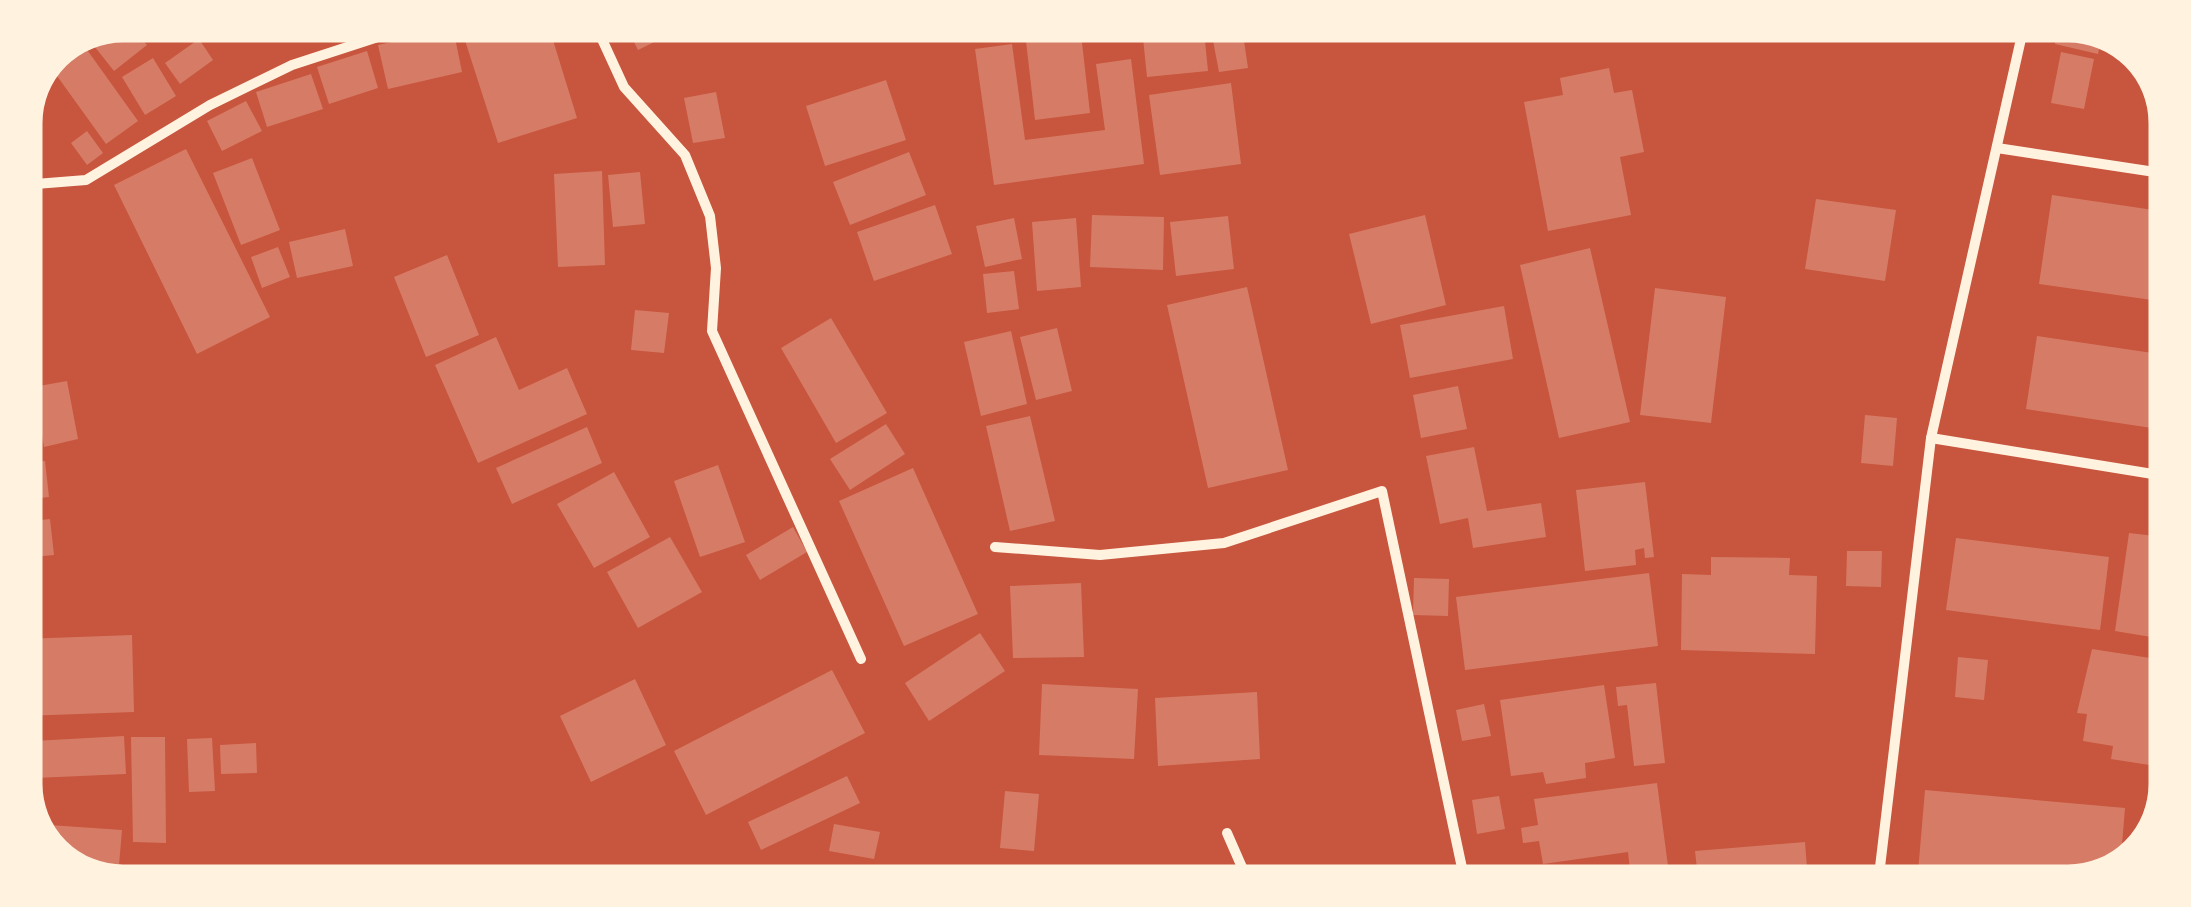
<svg xmlns="http://www.w3.org/2000/svg" width="2191" height="907" font-family="Roboto,sans-serif">
  <rect width="100%" height="100%" fill="#c8553d"/>
  <!-- building -->
  <g fill="#d67c66">
    <polygon points="123,22 129,23 147,45 114,71 87,37"/>
    <polygon points="474,24 548,24 577,118 498,143 461,28"/>
    <polygon points="625,24 689,25 638,50"/>
    <polygon points="1242,27 1248,68 1219,72 1211,30"/>
    <polygon points="453,28 462,72 388,89 378,45"/>
    <polygon points="2057,30 2103,30 2098,54 2055,44"/>
    <polygon points="1204,31 1208,71 1147,77 1143,38"/>
    <polygon points="1081,34 1090,113 1035,120 1026,41"/>
    <polygon points="199,39 213,60 180,84 165,63"/>
    <polygon points="2118,39 2148,62 2149,65 2114,57"/>
    <polygon points="80,40 138,121 106,144 47,62 52,51"/>
    <polygon points="1012,44 1025,140 1105,130 1096,64 1131,59 1144,164 994,185 975,49"/>
    <polygon points="367,51 378,88 329,104 317,67"/>
    <polygon points="2061,52 2094,59 2084,109 2051,103"/>
    <polygon points="153,58 176,96 145,115 122,77"/>
    <polygon points="1609,68 1614,93 1632,90 1644,152 1620,157 1631,215 1548,231 1524,102 1563,95 1560,78"/>
    <polygon points="311,74 323,109 267,127 256,92"/>
    <polygon points="886,80 906,140 825,166 806,106"/>
    <polygon points="1231,83 1241,164 1160,175 1149,95"/>
    <polygon points="716,92 725,138 693,143 684,98"/>
    <polygon points="246,101 262,131 222,151 207,121"/>
    <polygon points="87,131 103,153 87,165 71,143"/>
    <polygon points="186,149 270,317 197,354 114,185"/>
    <polygon points="909,152 926,195 850,225 833,182"/>
    <polygon points="252,158 280,230 241,245 213,173"/>
    <polygon points="602,171 605,265 558,267 554,174"/>
    <polygon points="640,172 645,224 613,227 608,175"/>
    <polygon points="2052,195 2167,212 2166,302 2039,284"/>
    <polygon points="1816,199 1896,210 1885,281 1805,269"/>
    <polygon points="935,205 952,254 874,281 857,232"/>
    <polygon points="1092,215 1164,217 1163,270 1090,267"/>
    <polygon points="1425,215 1446,305 1371,324 1349,234"/>
    <polygon points="1228,216 1234,269 1176,276 1170,222"/>
    <polygon points="1014,218 1022,259 985,267 976,226"/>
    <polygon points="1076,218 1081,287 1037,291 1032,222"/>
    <polygon points="345,229 353,266 297,278 289,242"/>
    <polygon points="278,247 290,277 262,288 251,257"/>
    <polygon points="1590,248 1630,422 1559,438 1520,265"/>
    <polygon points="447,255 479,335 426,357 394,277"/>
    <polygon points="1014,271 1019,309 987,313 983,274"/>
    <polygon points="1247,287 1288,470 1208,488 1167,305"/>
    <polygon points="1655,288 1726,297 1711,423 1640,415"/>
    <polygon points="1504,306 1513,359 1410,378 1400,325"/>
    <polygon points="635,310 669,313 664,353 631,350"/>
    <polygon points="831,318 887,413 836,443 781,348"/>
    <polygon points="1057,328 1072,391 1036,400 1020,337"/>
    <polygon points="1011,331 1027,404 981,416 964,342"/>
    <polygon points="2037,336 2166,355 2165,430 2026,409"/>
    <polygon points="496,337 519,390 567,368 587,414 478,463 435,365"/>
    <polygon points="67,381 78,439 44,447 33,387"/>
    <polygon points="1458,386 1467,429 1421,438 1413,395"/>
    <polygon points="1865,415 1897,418 1893,466 1861,463"/>
    <polygon points="1030,416 1055,521 1010,531 986,426"/>
    <polygon points="886,424 905,454 850,490 830,459"/>
    <polygon points="587,427 602,463 512,504 496,468"/>
    <polygon points="1474,447 1487,511 1541,503 1546,537 1473,548 1468,518 1440,524 1426,456"/>
    <polygon points="45,461 49,497 23,500 23,463"/>
    <polygon points="718,465 745,542 700,557 674,481"/>
    <polygon points="913,468 978,614 904,646 839,501"/>
    <polygon points="614,472 650,537 594,568 557,504"/>
    <polygon points="1645,482 1654,557 1645,558 1644,548 1635,550 1636,565 1585,571 1576,490"/>
    <polygon points="50,519 54,555 23,558 23,522"/>
    <polygon points="793,527 807,552 760,580 746,555"/>
    <polygon points="2129,533 2164,537 2163,639 2115,631"/>
    <polygon points="670,537 702,592 638,628 607,572"/>
    <polygon points="1956,538 2109,557 2100,630 1946,610"/>
    <polygon points="1847,551 1882,551 1881,587 1846,586"/>
    <polygon points="1711,557 1790,558 1789,575 1817,576 1815,654 1681,650 1682,574 1711,575"/>
    <polygon points="1649,573 1658,646 1465,670 1456,597"/>
    <polygon points="1414,578 1449,579 1448,616 1413,615"/>
    <polygon points="1081,583 1084,657 1013,658 1010,586"/>
    <polygon points="980,633 1005,671 929,721 905,683"/>
    <polygon points="132,635 134,712 23,716 23,639"/>
    <polygon points="2092,649 2163,660 2162,767 2111,759 2113,746 2083,741 2087,714 2077,713"/>
    <polygon points="1958,657 1988,660 1984,700 1955,697"/>
    <polygon points="832,670 865,733 706,815 674,751"/>
    <polygon points="635,679 666,745 591,782 560,716"/>
    <polygon points="1656,683 1665,763 1634,766 1627,705 1618,706 1616,687"/>
    <polygon points="1042,684 1138,689 1134,759 1039,755"/>
    <polygon points="1604,685 1615,758 1585,763 1586,778 1546,784 1543,772 1511,776 1500,700"/>
    <polygon points="1257,692 1260,759 1158,766 1155,698"/>
    <polygon points="1484,704 1491,736 1462,741 1456,710"/>
    <polygon points="124,736 126,774 35,778 33,741"/>
    <polygon points="131,737 165,737 166,843 133,842"/>
    <polygon points="212,738 215,791 189,792 187,739"/>
    <polygon points="256,743 257,773 221,774 220,745"/>
    <polygon points="847,776 860,803 761,850 748,822"/>
    <polygon points="1657,783 1668,866 1630,870 1628,852 1543,864 1539,841 1523,843 1521,828 1538,825 1534,799"/>
    <polygon points="1925,790 2125,808 2120,869 2069,884 1918,872"/>
    <polygon points="1005,791 1039,794 1034,851 1000,848"/>
    <polygon points="1499,796 1505,829 1477,834 1472,800"/>
    <polygon points="35,824 122,830 118,877 85,877 43,845"/>
    <polygon points="834,824 880,832 874,859 829,851"/>
    <polygon points="1805,842 1807,868 1698,878 1695,851"/>
  </g>
  <g fill="none" stroke-linecap="round" stroke-linejoin="round">
    <!-- minor -->
    <g stroke="#fff3e0" stroke-width="10">
      <polyline points="595,24 624,87 685,155 710,216 716,268 712,331 861,659"/>
      <polyline points="1997,148 2168,174"/>
      <polyline points="23,185 86,180 210,105 292,65 418,24"/>
      <polyline points="1931,438 2165,476"/>
      <polyline points="995,547 1100,555 1224,543 1382,491 1465,882"/>
      <polyline points="1227,833 1248,881"/>
      <polyline points="1878,884 1931,438 2023,30"/>
    </g>
  </g>
  <!-- crop -->
  <path d="M0 0H2191V907H0ZM123 40H2068A83 83 0 0 1 2151 123V784A83 83 0 0 1 2068 867H123A83 83 0 0 1 40 784V123A83 83 0 0 1 123 40Z" fill="#fff3e0" fill-rule="evenodd"/>
  <path fill="none" stroke="#fff3e0" stroke-width="5" d="M123 40H2068A83 83 0 0 1 2151 123V784A83 83 0 0 1 2068 867H123A83 83 0 0 1 40 784V123A83 83 0 0 1 123 40Z"/>
</svg>
